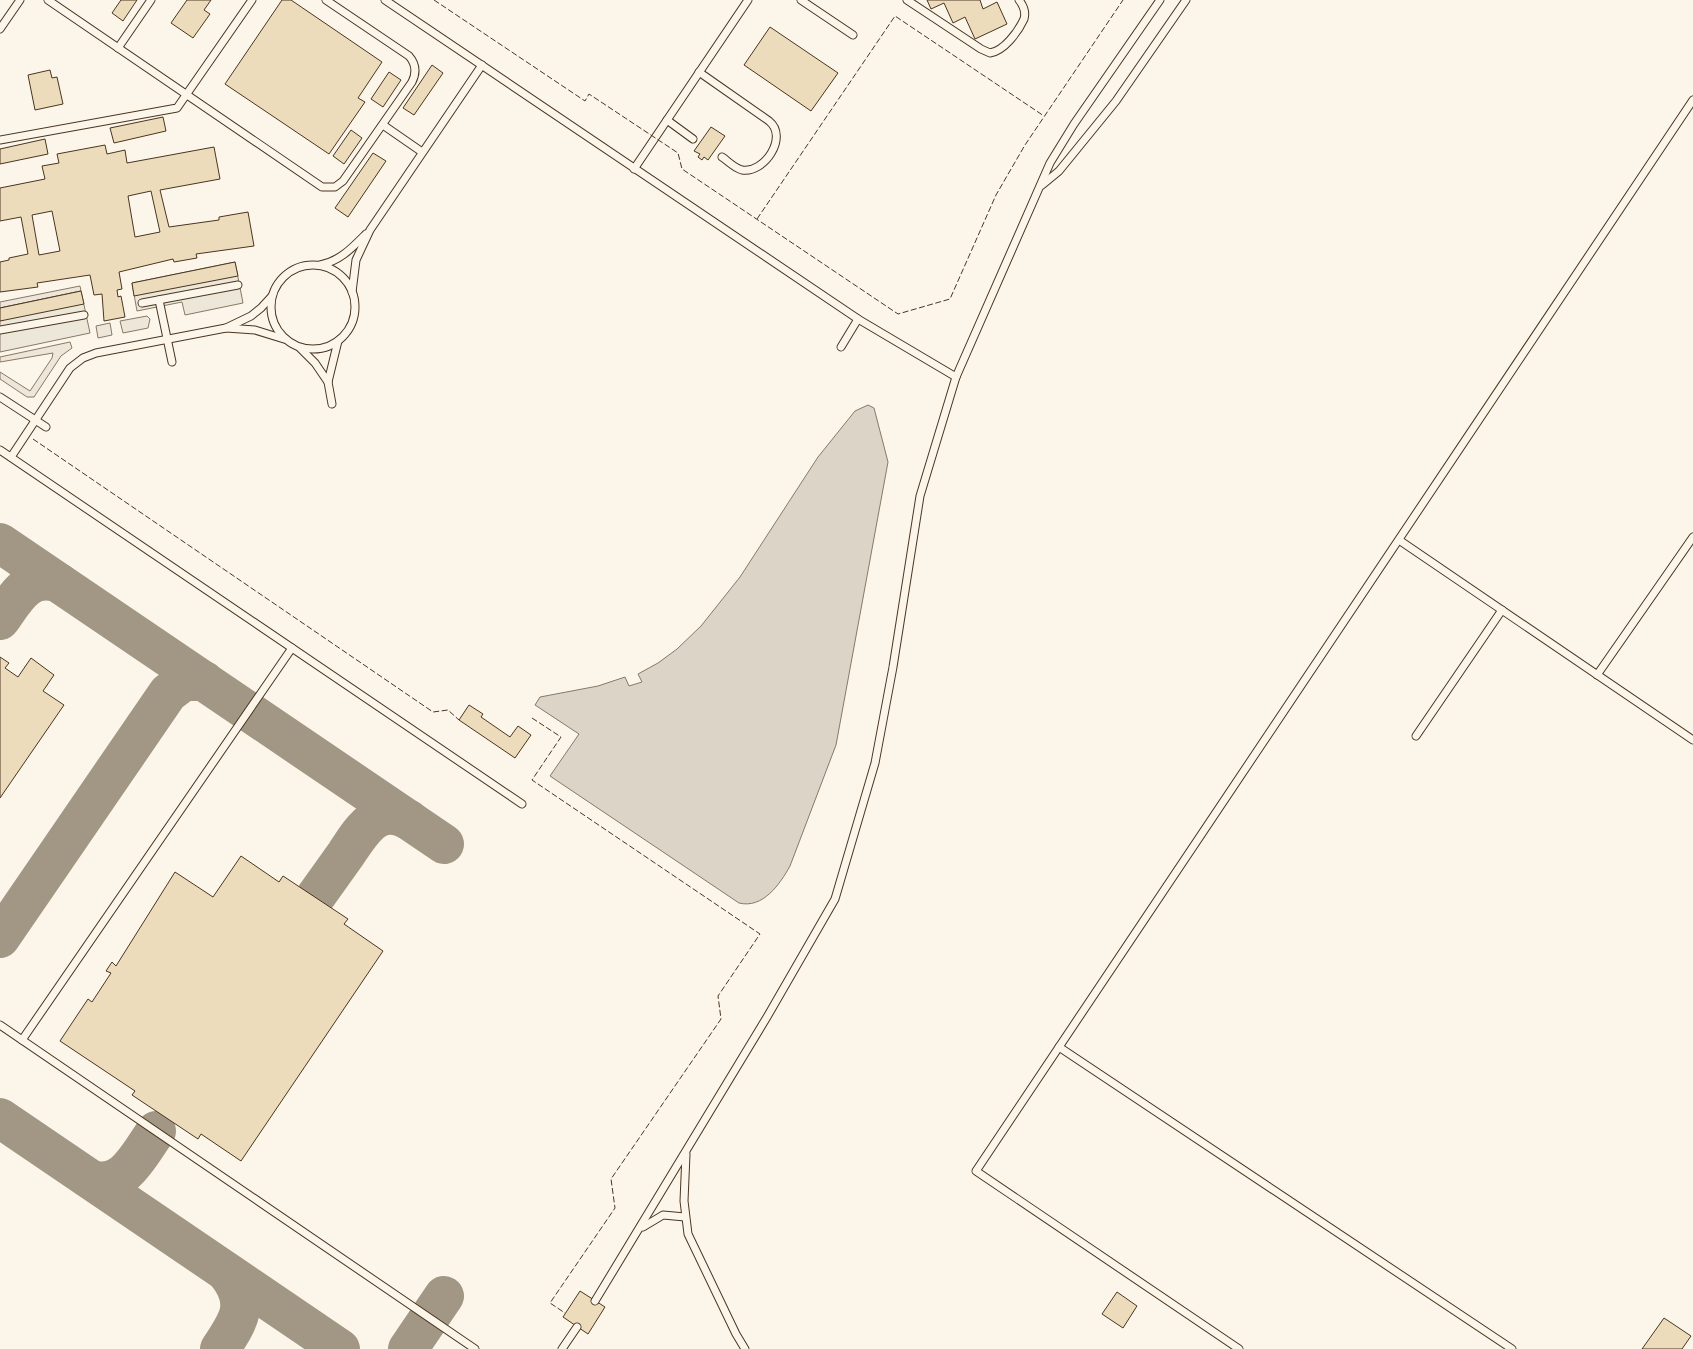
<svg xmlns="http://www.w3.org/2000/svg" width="1693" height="1349" font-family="Merriweather,serif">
  <rect width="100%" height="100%" fill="#fbf6e9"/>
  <!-- green -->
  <g fill="#ede6d9" stroke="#887966">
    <polygon points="80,286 81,291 0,308 0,302"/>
    <polygon points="147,316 150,319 148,328 123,333 120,321"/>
    <polygon points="110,323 112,335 98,338 96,326"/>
    <polygon points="70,342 72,348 61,356 34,397 27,397 0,379 0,372 30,391 52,358 53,353 0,362 0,357"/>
  </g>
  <!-- parking -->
  <g fill="#ede7d9" stroke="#887966">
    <polygon points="235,262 243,303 185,315 182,302 137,311 132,283"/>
    <polygon points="81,291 90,333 0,352 0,308"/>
  </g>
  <!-- water -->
  <path fill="#dcd4c6" stroke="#887966" d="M 868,405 L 874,408 L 888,462 L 836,745 L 790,866 C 780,884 763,909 739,903 L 550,776 L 579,734 L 535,705 L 540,697 L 598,686 L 625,677 L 629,686 L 642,682 L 638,674 L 658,663 L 677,649 L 701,626 L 740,577 L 818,457 L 855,411 Z"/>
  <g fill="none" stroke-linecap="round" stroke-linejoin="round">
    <!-- taxiway -->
    <g stroke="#a29684" stroke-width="40">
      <polyline points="0,543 444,844"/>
      <path d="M 0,620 C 15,599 28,572 59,583"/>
      <path d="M 316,896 C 326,882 336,868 346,854 C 362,830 377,803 409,820"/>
      <polyline points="0,938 168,693 184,681 204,681"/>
      <polyline points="0,1118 340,1349"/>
      <path d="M 92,1180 C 124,1190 140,1153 156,1131"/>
      <path d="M 220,1349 C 239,1321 251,1303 227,1273"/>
      <polyline points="408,1349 444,1296"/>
    </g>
  </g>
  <!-- building -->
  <g fill="#ecdcbc" stroke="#4a3520" fill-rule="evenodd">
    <polygon points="121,0 137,0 123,21 112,13"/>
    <polygon points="187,0 211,0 204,10 210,14 193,38 171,23"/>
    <polygon points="282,0 291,0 382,62 358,98 365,102 329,154 225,84"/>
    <polygon points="927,0 980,0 983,9 997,2 1007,24 975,39 965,17 953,23 944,3 931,9"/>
    <polygon points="770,27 838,73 811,111 744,65"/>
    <polygon points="432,65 443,73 414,115 403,108"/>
    <polygon points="50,70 52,78 57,77 63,104 35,110 28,75"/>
    <polygon points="389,72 401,80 383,107 371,99"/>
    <polygon points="163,117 166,131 114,143 110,128"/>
    <polygon points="711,127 725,136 708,160 704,157 702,160 698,157 700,154 694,151"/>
    <polygon points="351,130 362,138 344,164 333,156"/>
    <polygon points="45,139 48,154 0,164 0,149"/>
    <path d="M 105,145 L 107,154 L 125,150 L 127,163 L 214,147 L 220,179 L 160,190 L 169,227 L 219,220 L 219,217 L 248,212 L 254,246 L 196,254 L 197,258 L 174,262 L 173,259 L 119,272 L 122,289 L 117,290 L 118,297 L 121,296 L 125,317 L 104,321 L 102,294 L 94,295 L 90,275 L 37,283 L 38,287 L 0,292 L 0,262 L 9,260 L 9,258 L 28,254 L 21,217 L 0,221 L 0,188 L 45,179 L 42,166 L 59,163 L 57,154 ZM 151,191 L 160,232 L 135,237 L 128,196 ZM 52,211 L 60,251 L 39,255 L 32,215 Z"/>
    <polygon points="373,153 386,161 348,217 335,208"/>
    <polygon points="235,262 238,276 134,296 132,283"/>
    <polygon points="81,291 84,304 0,321 0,308"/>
    <polygon points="0,657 9,663 5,668 18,677 31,658 54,675 43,691 64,705 0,798"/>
    <polygon points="469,705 483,714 481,717 510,737 518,726 531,735 515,758 459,720"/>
    <polygon points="241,856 279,882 283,876 348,919 344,924 383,951 241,1161 201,1134 198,1139 132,1095 135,1091 60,1041 88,999 92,1002 111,973 106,971 112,962 116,966 175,872 213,897"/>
    <polygon points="580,1291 605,1307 588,1334 563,1317"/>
    <polygon points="1117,1292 1137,1306 1123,1328 1102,1314"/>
    <polygon points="1664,1318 1691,1336 1682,1349 1642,1349"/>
  </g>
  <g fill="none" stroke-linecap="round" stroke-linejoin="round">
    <!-- service casing -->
    <g stroke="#4a3520" stroke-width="9">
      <g id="service">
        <path d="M 48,0 L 322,187 L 335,187 L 343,181 L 412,82 C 417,72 416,64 409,56 L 326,0"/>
        <polyline points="385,0 858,319 956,377"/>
        <polyline points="801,0 853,35"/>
        <path d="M 907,0 L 981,49 L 990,53 C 1004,51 1018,32 1024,19 C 1026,12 1023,5 1019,0"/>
        <polyline points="0,29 20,0"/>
        <polyline points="118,48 151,0"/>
        <path d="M 699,72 L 769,121 C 789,137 764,174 742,170 C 734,168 728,161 722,157"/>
        <polyline points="667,120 693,139"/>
        <polyline points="383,125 422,152"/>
        <polyline points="0,140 177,108 252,0"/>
        <polyline points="634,169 748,0"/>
        <polyline points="1042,185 1059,171 1116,101 1186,0"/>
        <path d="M 320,265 C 340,261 352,248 366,234"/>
        <circle cx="313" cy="307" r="42"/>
        <polyline points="352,292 356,260 370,230 482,65"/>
        <polyline points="159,300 172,362"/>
        <polyline points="142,303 238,285"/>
        <polyline points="226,328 255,330 284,339"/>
        <polyline points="0,330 84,315"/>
        <polyline points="841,347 858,319"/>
        <polyline points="300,348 315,363 328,382"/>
        <polyline points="0,397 46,427"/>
        <polyline points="332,404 328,382 338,341"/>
        <polyline points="0,450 522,804"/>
        <polyline points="11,457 70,368 83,358 96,353 226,328 251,316 261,308 272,296"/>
        <polyline points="1399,540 1693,740"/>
        <polyline points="1597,675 1693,537"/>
        <polyline points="1416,736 1502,610"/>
        <polyline points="0,1025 475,1349"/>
        <polyline points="22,1040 292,648"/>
        <polyline points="1059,1047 1512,1349"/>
        <polyline points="686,1154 684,1201 688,1234 736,1334 745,1349"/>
        <polyline points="643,1227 663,1215 685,1217"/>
        <polyline points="595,1301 767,1017 835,899 875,763 893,667 920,496 956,377 1050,163 1074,124 1160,0"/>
        <polyline points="562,1349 577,1327"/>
        <polyline points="1239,1349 976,1171 1693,100"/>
      </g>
    </g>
    <!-- service -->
    <use href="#service" stroke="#fbf6e9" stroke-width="7"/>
    <!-- fence -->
    <g stroke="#4a3520" stroke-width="1" stroke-dasharray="6 2.5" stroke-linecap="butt">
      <polyline points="434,0 585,101 589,94 678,153 682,169 898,314 950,299 996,195 1025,145 1123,0"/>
      <polyline points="757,219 895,16 1044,116"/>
      <polyline points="33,439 433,712 448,710 459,720"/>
      <polyline points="532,718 561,737 532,780 760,934 718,996 721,1019 611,1179 615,1208 550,1303 565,1313"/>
    </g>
  </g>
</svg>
